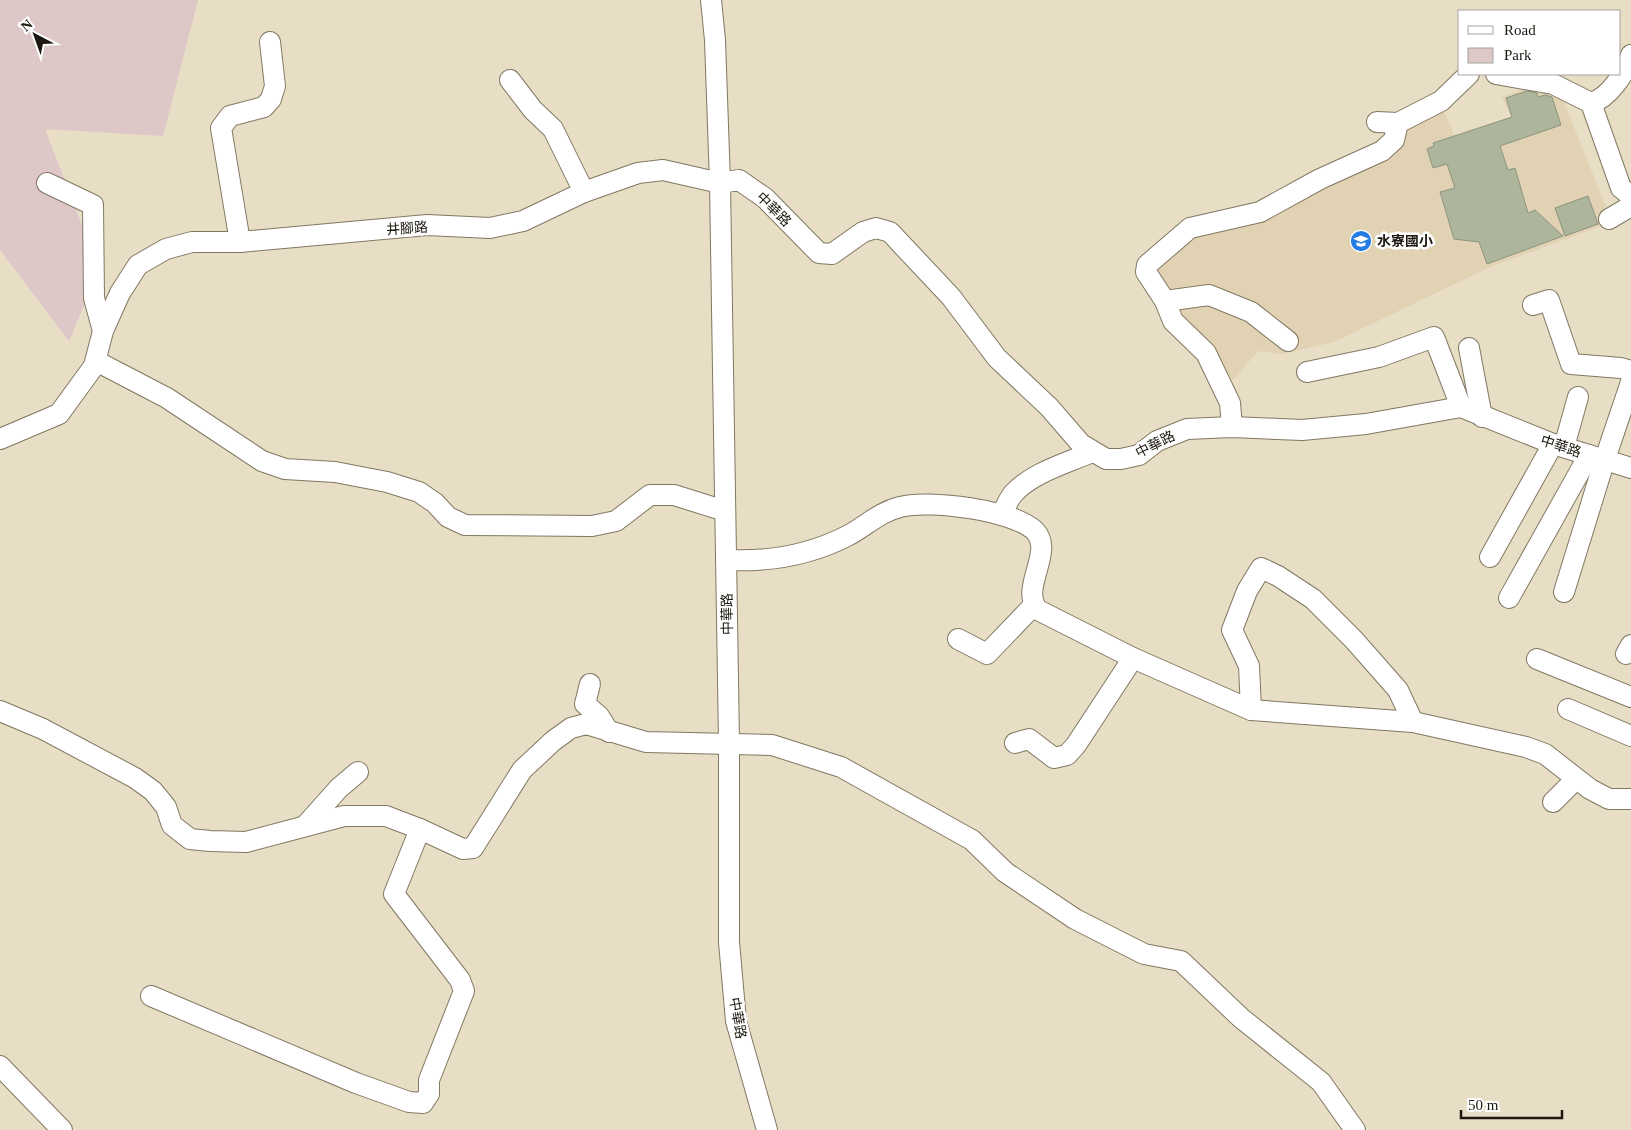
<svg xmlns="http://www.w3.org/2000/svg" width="1631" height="1130" font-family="'Times New Roman','Noto Sans TC',serif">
  <rect width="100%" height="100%" fill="#e8ddc5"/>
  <!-- built -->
  <polygon fill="#e0d2b3" points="1536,85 1562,97 1612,222 1490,267 1334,342 1281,354 1258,351 1233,380 1156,305 1139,259 1188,218 1204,219 1251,212 1380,147 1388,131 1442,107 1455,137 1511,117 1502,97"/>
  <!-- green -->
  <polygon fill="#ddc7c7" points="0,0 198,0 163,136 45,129 99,270 69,341 0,250"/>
  <!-- building -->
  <g fill="#aeb59d" stroke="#8d947d">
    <polygon points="1527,91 1537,93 1538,97 1545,95 1552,97 1561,125 1500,146 1508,170 1515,168 1528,213 1535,210 1563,236 1487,264 1479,242 1454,239 1440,192 1455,188 1447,164 1433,168 1427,149 1434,146 1433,143 1512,117 1506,98"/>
    <polygon points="1588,196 1598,224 1565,236 1555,208"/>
  </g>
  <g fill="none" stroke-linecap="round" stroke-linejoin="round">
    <!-- minor casing -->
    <g stroke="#827862" stroke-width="22">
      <g id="minor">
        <polyline points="711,0 715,40 720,183 729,742 729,942 736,1021 767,1130"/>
        <polyline points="1496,74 1553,84 1591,103 1621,188 1631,196"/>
        <polyline points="510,80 533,110 553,129 584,192"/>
        <path d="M 1591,103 C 1609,98 1626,72 1631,55"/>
        <polyline points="1398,123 1441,101 1469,74"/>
        <polyline points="47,183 93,205 94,298 103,331"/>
        <polyline points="1609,219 1631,206"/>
        <polyline points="240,242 221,128 230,116 264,107 271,99 275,86 270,42"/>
        <polyline points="1165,301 1173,321 1206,353 1230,403 1232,427"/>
        <polyline points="1533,305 1549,300 1571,364 1621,368 1631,371"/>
        <polyline points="1288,341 1251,312 1209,295 1165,301 1146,272 1147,265 1190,228 1260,212 1320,179 1382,151 1394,140 1398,123 1377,122"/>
        <polyline points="1469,348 1482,417"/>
        <polyline points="96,361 167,398 262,461 285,469 335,472 387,482 419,492 435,503 448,517 465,525 592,526 616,521 650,495 674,495 725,511"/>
        <polyline points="1307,372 1379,357 1434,337 1461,407"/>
        <polyline points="0,439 59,414 94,366 103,331 120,293 138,265 166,249 192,242 240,242 427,225 490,228 523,221 584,192 638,173 663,170 720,183 739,180 765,198 819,253 832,254 863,232 876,228 890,232 951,297 997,358 1049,407 1081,444 1106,459 1121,459 1139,455 1157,441 1187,429 1232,427 1302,430 1366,424 1461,407 1553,444 1631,468"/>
        <polyline points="1564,447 1578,397"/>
        <path d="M 1002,515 C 1005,508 1008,500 1013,494 C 1031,473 1067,463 1092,452"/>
        <polyline points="1490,557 1553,444"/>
        <path d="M 726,560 C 767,562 810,555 847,536 C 865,527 879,512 900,507 C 928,499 1013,510 1035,531 C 1055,552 1019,588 1038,610 L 1133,658 L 1251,710 L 1413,722 L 1526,747 L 1545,754 L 1590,789 L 1609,799 L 1631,799"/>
        <polyline points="1564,592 1605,459 1631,382"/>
        <polyline points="1509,598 1589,455"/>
        <polyline points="958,639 987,654 1034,605"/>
        <polyline points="1626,654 1631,645"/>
        <polyline points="1537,659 1631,697"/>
        <polyline points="590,684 585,704 599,716 609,732"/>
        <polyline points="1568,709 1631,736"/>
        <polyline points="1251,710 1249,666 1232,630 1247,591 1261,568 1278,576 1313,599 1354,640 1398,690 1413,722"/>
        <polyline points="0,711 43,729 135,778 153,791 166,807 172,825 190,839 210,841 246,842 344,816 386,816 420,829 463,849 473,848 522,770 553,741 571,728 586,724 646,742 772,745 841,767 972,840 1005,872 1075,919 1144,954 1181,961 1241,1018 1321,1082 1355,1130"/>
        <polyline points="1015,743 1029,739 1054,758 1067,755 1076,745 1133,658"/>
        <polyline points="1553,802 1576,779"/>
        <polyline points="305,826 339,788 358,772"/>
        <polyline points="151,996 356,1083 409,1102 423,1103 429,1094 429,1080 464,991 460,980 394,894 420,829"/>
        <polyline points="0,1066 62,1130"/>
      </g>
    </g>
    <!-- minor -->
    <use href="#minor" stroke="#fff" stroke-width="20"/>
  </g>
  <!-- icons -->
  <defs>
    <g id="school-disc" transform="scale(1.125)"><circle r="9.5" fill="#247be5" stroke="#fff"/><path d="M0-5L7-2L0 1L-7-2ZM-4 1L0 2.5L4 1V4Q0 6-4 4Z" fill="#fff"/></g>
  </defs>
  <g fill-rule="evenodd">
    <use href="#school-disc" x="1361" y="241"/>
  </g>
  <g text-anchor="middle" stroke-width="5" stroke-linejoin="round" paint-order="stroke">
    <!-- street labels -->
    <g font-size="14" fill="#1c180f" stroke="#fff">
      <text transform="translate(774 209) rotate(45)" y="5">中華路</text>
      <text transform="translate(407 228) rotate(-4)" y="5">井腳路</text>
      <text transform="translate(1155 444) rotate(-27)" y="5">中華路</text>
      <text transform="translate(1561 446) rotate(18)" y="5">中華路</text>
      <text transform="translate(727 614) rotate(-91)" y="5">中華路</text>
      <text transform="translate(738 1018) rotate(80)" y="5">中華路</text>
    </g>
    <!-- poi labels -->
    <g font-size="14" font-weight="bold" fill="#1c180f" stroke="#fff" text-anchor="start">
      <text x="1377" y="246">水寮國小</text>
    </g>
  </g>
  <!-- legend -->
  <rect x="1458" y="10" width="162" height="65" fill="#ffffff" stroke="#a4a39f"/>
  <rect x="1468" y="26" width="25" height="8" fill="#ffffff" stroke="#a4a39f"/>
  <text x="1504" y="35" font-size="15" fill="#1c180f">Road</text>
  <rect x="1468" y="48" width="25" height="15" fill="#ddc7c7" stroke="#a4a39f"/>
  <text x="1504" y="60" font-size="15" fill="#1c180f">Park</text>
  <!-- north arrow -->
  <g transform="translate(35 35) rotate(319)" stroke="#ffffff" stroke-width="4" paint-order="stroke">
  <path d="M0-4L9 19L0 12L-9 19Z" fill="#1c180f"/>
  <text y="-8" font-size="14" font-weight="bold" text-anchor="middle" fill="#1c180f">N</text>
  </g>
  <!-- scale -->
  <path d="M1461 1110v8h101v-8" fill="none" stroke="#1c180f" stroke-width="2.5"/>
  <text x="1468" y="1110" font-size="15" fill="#1c180f" stroke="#ffffff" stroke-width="4" paint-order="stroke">50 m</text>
</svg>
